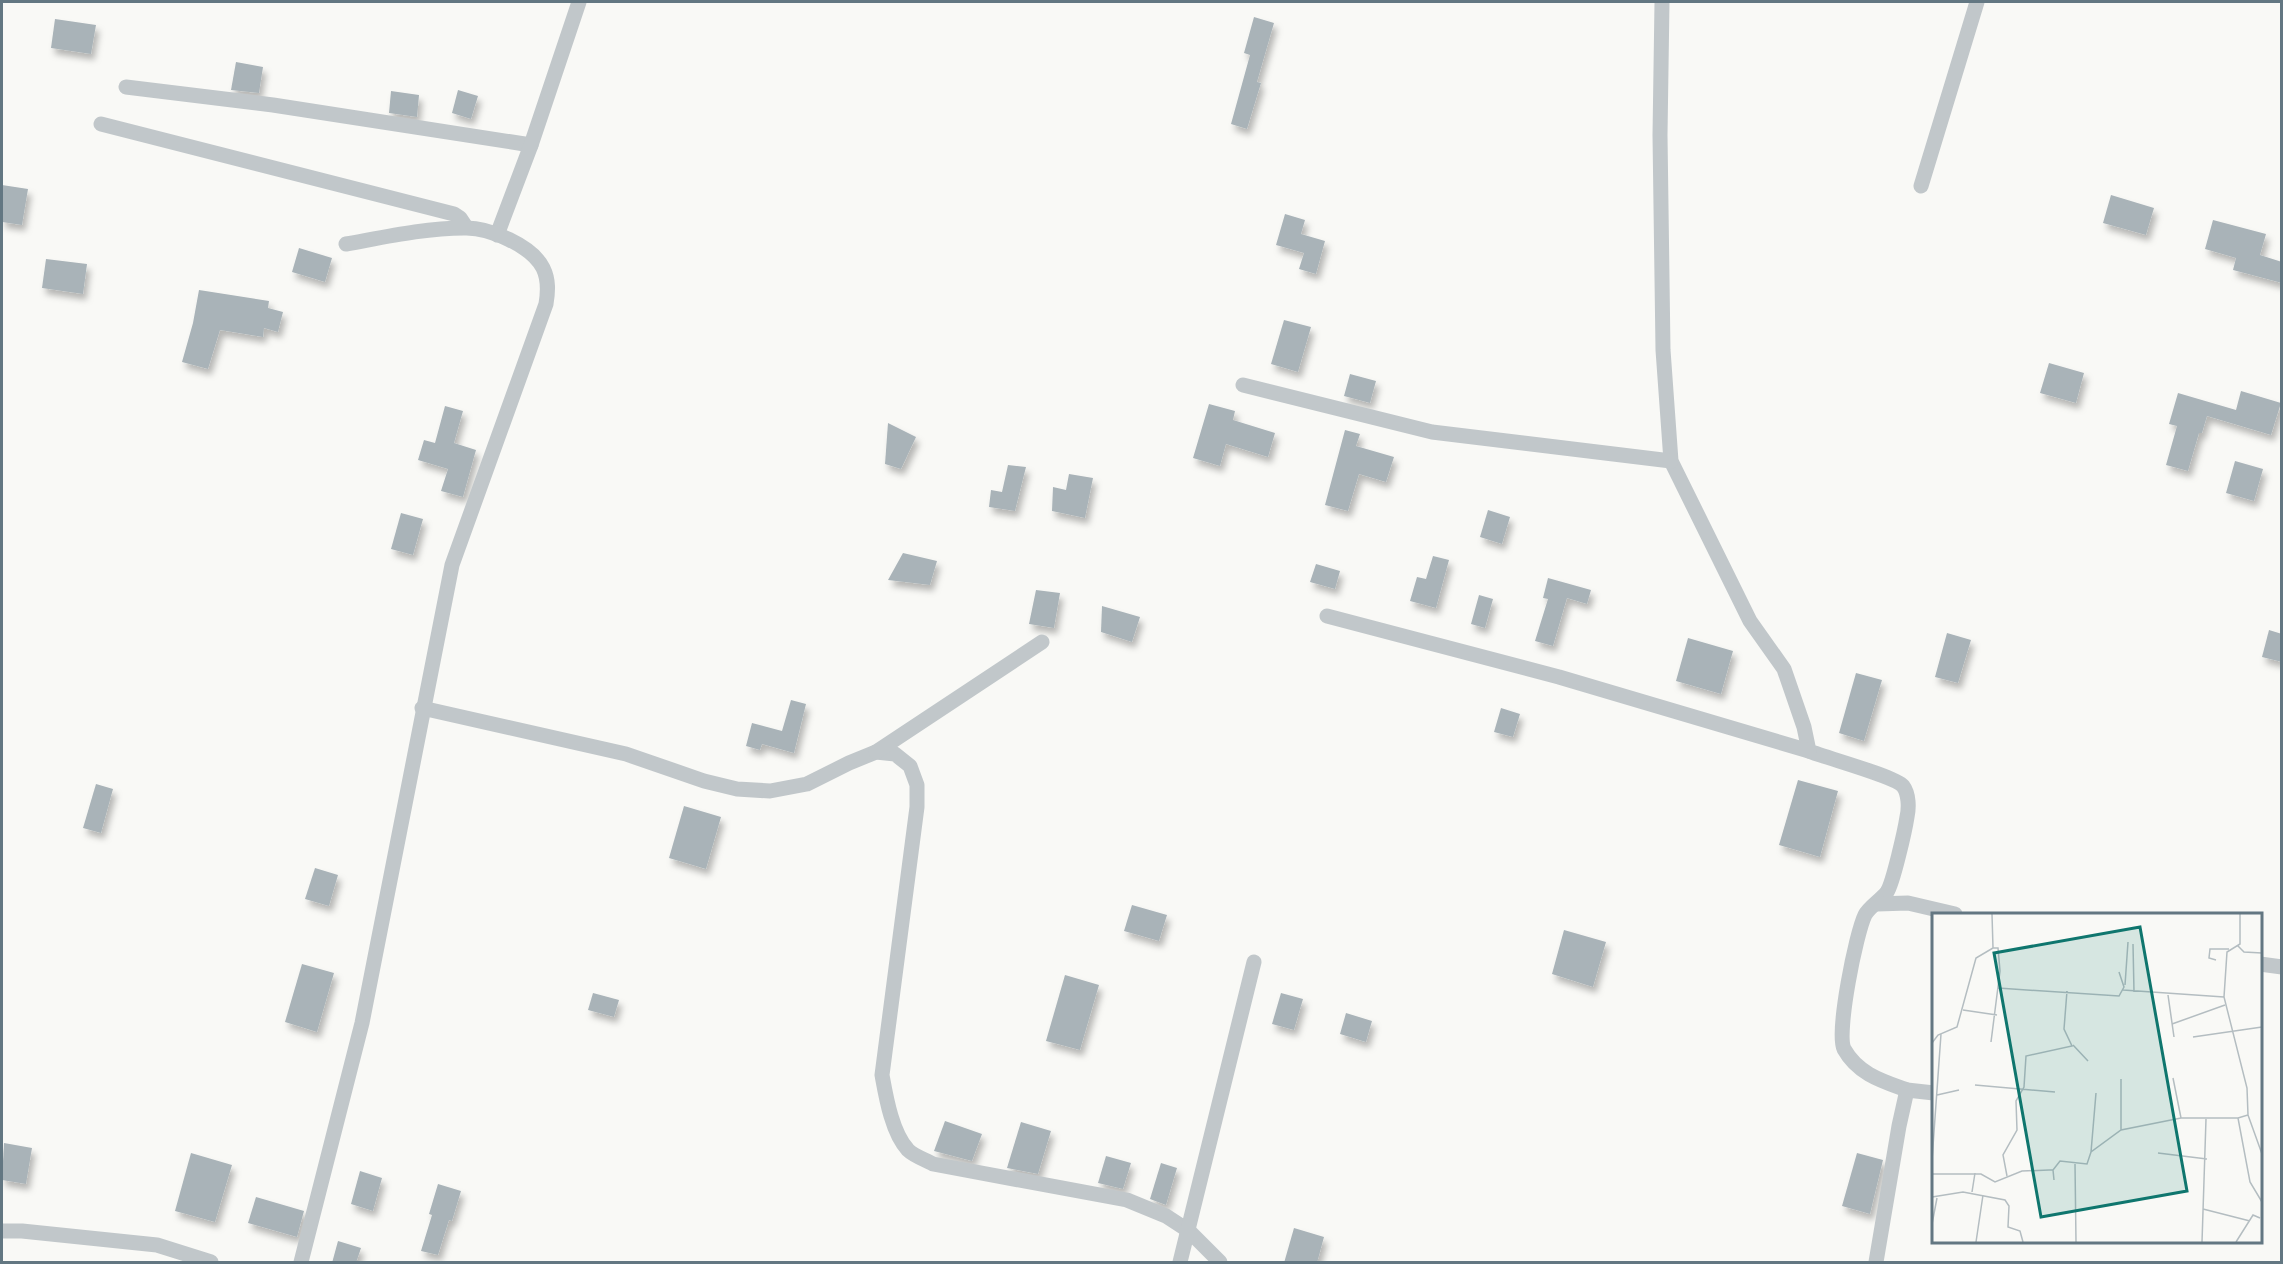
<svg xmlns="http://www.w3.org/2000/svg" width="2283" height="1264" font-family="Overpass,sans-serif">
  <defs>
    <filter id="shadow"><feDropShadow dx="3.5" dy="6" stdDeviation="3" flood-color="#0004"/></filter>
  </defs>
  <rect width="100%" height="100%" fill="#f9f9f6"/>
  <!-- building -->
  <g fill="#a9b3b8" filter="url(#shadow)">
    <polygon points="1254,17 1274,23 1257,82 1261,83 1247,129 1231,124 1250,55 1244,53"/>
    <polygon points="55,19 96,25 91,54 51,48"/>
    <polygon points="236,62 263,67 259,93 231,90"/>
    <polygon points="458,90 478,96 471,119 452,113"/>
    <polygon points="391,91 419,95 417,117 389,113"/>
    <polygon points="2,185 28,189 22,225 2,222"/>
    <polygon points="2111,195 2154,208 2146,235 2103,223"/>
    <polygon points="1285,214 1305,220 1301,234 1325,241 1316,274 1299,269 1304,253 1276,245"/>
    <polygon points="2213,220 2266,234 2260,255 2282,262 2282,283 2233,270 2236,258 2205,249"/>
    <polygon points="299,248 332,258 325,282 292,272"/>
    <polygon points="46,259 87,264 83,294 42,288"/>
    <polygon points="199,290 269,301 268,308 283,312 278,332 264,328 263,337 220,330 208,369 182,362 193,323"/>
    <polygon points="1284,320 1311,327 1298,372 1271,364"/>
    <polygon points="2049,363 2084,373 2076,403 2040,393"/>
    <polygon points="1350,374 1376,381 1370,403 1344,396"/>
    <polygon points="2241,391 2281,403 2271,435 2207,416 2202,433 2199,433 2188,471 2166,465 2177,426 2169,424 2178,393 2236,410"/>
    <polygon points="1209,404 1235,411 1233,420 1275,433 1268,457 1226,444 1220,466 1193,458"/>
    <polygon points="445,406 463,411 454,443 476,450 463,497 441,491 448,469 418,460 424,440 435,443"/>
    <polygon points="888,423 916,437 901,469 885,464"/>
    <polygon points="1345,430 1360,434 1356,446 1394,457 1386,482 1359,474 1348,511 1325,505"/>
    <polygon points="2235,461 2263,469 2254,501 2226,493"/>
    <polygon points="1008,465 1026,467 1015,511 989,507 991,490 1002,492"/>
    <polygon points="1069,474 1093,478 1085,518 1052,511 1053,487 1066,490"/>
    <polygon points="1488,510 1510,517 1502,544 1480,537"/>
    <polygon points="401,513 423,519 413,555 391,549"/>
    <polygon points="903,553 937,561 930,585 888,580"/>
    <polygon points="1433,556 1449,560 1436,608 1410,601 1417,577 1426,579"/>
    <polygon points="1316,564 1340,571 1335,589 1310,582"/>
    <polygon points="1548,578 1591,590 1587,604 1567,598 1553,646 1535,641 1548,599 1543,598"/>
    <polygon points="1036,590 1060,593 1054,628 1029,624"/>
    <polygon points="1479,595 1493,599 1485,628 1471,624"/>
    <polygon points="1102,606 1140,617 1132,642 1101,632"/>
    <polygon points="2269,630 2282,634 2282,662 2262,657"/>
    <polygon points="1947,633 1971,640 1958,683 1935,677"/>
    <polygon points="1688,638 1733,651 1721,694 1676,681"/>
    <polygon points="1856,673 1882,680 1864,741 1839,733"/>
    <polygon points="791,700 806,704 794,753 762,744 760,750 746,746 752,723 782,731"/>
    <polygon points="1501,708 1520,714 1513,737 1494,732"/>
    <polygon points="1798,780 1838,791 1820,857 1779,845"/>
    <polygon points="96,784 113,789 101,833 83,828"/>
    <polygon points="684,806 721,817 706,869 669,858"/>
    <polygon points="315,868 338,875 329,906 305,899"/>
    <polygon points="1132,905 1167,915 1159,941 1124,931"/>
    <polygon points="1564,930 1606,942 1593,987 1552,974"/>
    <polygon points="302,964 334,973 317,1032 285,1022"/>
    <polygon points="1065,975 1099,985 1080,1050 1046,1041"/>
    <polygon points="593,993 619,1000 614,1017 588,1010"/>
    <polygon points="1281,993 1303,999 1294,1030 1272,1024"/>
    <polygon points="1346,1013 1372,1021 1366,1042 1340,1034"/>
    <polygon points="945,1121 982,1134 972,1161 934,1151"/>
    <polygon points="1021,1122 1051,1131 1038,1174 1007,1168"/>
    <polygon points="4,1143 32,1148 26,1184 2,1180"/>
    <polygon points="191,1153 232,1165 215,1222 175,1211"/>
    <polygon points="1857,1153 1883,1160 1870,1214 1842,1206"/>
    <polygon points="1106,1156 1131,1163 1123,1189 1098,1183"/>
    <polygon points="1161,1163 1177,1168 1166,1205 1150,1199"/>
    <polygon points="360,1171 382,1178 373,1211 351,1204"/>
    <polygon points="438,1184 461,1191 452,1221 449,1220 438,1255 421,1251 432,1215 429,1214"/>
    <polygon points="256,1197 304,1211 297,1237 248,1223"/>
    <polygon points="1294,1228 1324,1237 1317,1263 1284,1263"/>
    <polygon points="338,1241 361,1248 356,1263 332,1263"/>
  </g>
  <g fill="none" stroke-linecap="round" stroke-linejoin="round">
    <!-- minor -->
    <g stroke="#c1c7ca" stroke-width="15">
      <path d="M 1662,2 L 1660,135 L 1663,350 L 1671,461 L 1750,621 L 1784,669 L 1804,727 L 1809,751 C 1826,758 1894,776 1903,786 C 1909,794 1909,808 1907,817 C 1905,830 1893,883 1887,892 C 1881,900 1869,907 1865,915 C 1856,933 1836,1033 1844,1049 C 1858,1074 1882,1081 1907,1090"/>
      <polyline points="126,87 273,105 531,145"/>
      <polyline points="101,124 454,214 460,218 466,227"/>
      <polyline points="1921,186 1977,2"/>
      <polyline points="497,235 531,145 579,2"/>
      <polyline points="1243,385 1432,432 1671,461"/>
      <polyline points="1327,616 1559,677 1809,751"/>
      <path d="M 422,708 L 626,754 L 704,781 L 737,789 L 770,791 L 807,784 L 849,763 L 876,752 L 895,754 L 910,766 L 917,785 L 917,807 L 882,1075 C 886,1097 892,1133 908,1150 C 914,1156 926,1160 933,1164 L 1127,1200 L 1166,1216 L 1189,1231 L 1220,1262"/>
      <polyline points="876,752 1042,642"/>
      <polyline points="1877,904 1908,903 1955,914"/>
      <polyline points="2260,964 2282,967"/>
      <polyline points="2,1231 22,1231 157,1245 211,1262"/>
      <path d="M 301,1262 L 362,1023 L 452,565 L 546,304 C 548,292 549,280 543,268 C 532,246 489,227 464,228 C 425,228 385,237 346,244"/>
      <polyline points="1180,1262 1254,962"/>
      <polyline points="1876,1262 1899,1126 1907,1090 1934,1093"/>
    </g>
  </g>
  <!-- overview -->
  <g transform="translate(1932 913)">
    <rect width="330" height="330" fill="#f9f9f6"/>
    <path fill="none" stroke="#b4bdc1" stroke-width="1.5" d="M 201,31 L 202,79M 306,33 L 312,39 L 330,40M 284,47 L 277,45 L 278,36 L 297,36M 193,72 L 196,29M 66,75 L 187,83 L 192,74 L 187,59M 191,77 L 292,84M 236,82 L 242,124M 31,97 L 65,102M 240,111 L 293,92M 261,124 L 330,114M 59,129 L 68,58 L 66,35 L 61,35M 0,130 L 6,122 L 25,114 L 44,45 L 61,35 L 60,1M 141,132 L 156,148M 241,165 L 249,205 L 306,205 L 318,269 L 330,289M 43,172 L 123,179M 5,182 L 27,177M 316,202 L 330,241M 306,205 L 316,202 L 315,175 L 292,84 L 295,39 L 308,31 L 308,1M 189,217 L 189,166M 159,239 L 164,180M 226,240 L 275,246M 0,247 L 9,121M 143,251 L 144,329M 121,257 L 128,248 L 155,251 L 159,239 L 189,217 L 249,205M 0,261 L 49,261 L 63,269 L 90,258 L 117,257 L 121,257 L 122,267M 75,263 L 71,242 L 85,217 L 84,188 L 92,174 L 94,143 L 140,133 L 132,116 L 135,78M 40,279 L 43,260M 0,284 L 31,279 L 73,287 L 77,293 L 76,314 L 88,318 L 91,329M 271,296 L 318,308M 0,311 L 5,285M 44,329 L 51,282M 270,329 L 274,206M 304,329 L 321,302 L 328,305"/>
    <path fill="#0f766e" fill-opacity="0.15" stroke="#0f766e" stroke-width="3" d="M 208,14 L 255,278 L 109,304 L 62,40 Z"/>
    <rect width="330" height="330" fill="none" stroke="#637782" stroke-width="3"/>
  </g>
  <!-- border -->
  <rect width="2283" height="1264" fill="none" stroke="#637782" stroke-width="6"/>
</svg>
